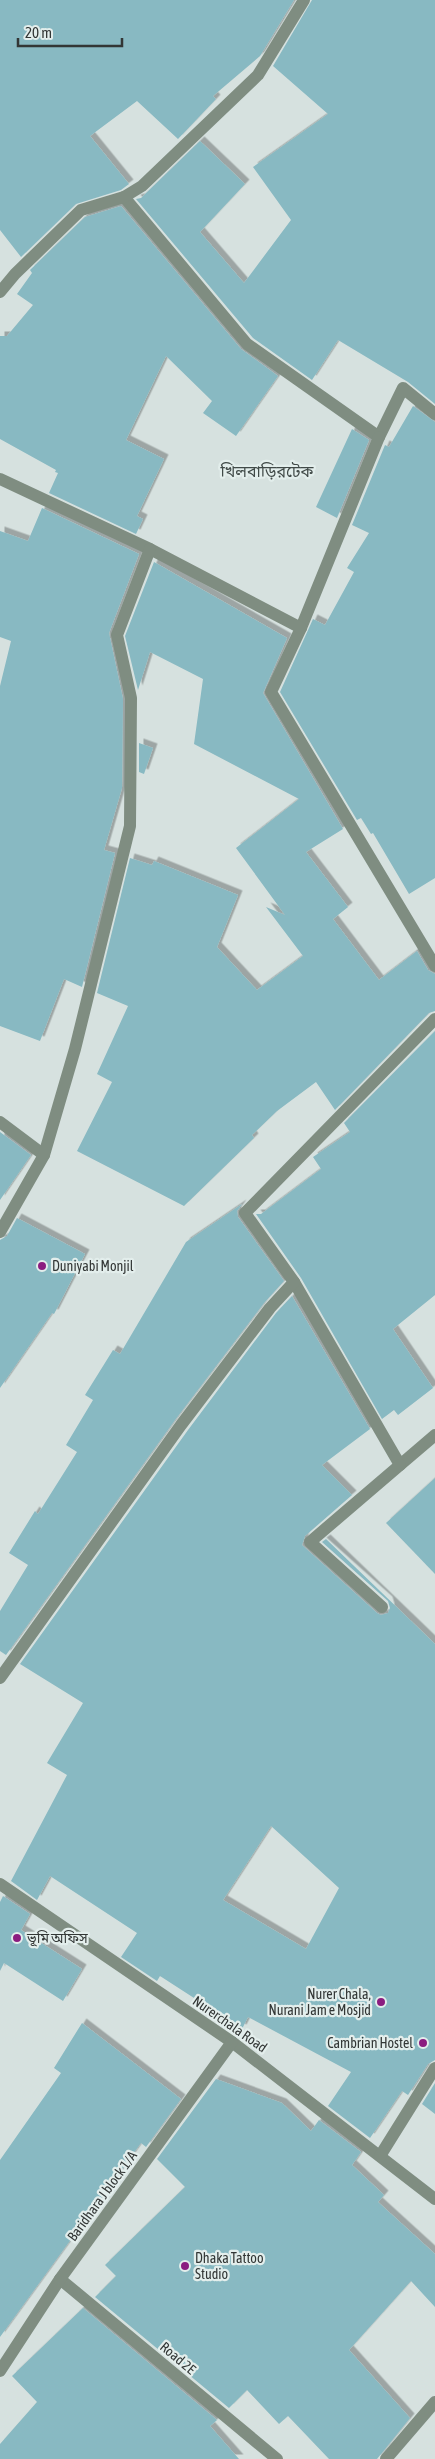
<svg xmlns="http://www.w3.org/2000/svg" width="435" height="2459" font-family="'Asap Condensed','Noto Sans Bengali',sans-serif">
  <defs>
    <filter id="shadow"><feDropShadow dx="4.5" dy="-4.5" stdDeviation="0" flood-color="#0004"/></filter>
  </defs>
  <rect width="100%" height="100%" fill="#d6e1df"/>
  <!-- building -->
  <g fill="#88b9c2" fill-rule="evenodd" filter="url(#shadow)">
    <polygon points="0,0 294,0 260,56 213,96 216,99 178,139 137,101 90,136 129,184 121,190 76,204 21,257 0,230"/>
    <polygon points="312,0 435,0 435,404 408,382 338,340 312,380 253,338 136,199 141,198 200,141 245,184 200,232 244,283 291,220 253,167 328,114 273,66"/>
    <polygon points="121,206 241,349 278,376 236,436 203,413 212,401 166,356 126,440 164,459 137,516 143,519 136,534 49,493 58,473 55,472 56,470 0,439 0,336 7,336 33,305 17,294 32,273 30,270 85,217"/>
    <polygon points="413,406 435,422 435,878 409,894 373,833 371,834 361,818 357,820 280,692 313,619 325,625 354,572 347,568 369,533 352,525 385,445 389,447"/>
    <polygon points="352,429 369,440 337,518 316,507"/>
    <polygon points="42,508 139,554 109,633 123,699 122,788 104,850 115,853 82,987 64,979 40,1041 0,1026 0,686 11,641 0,637 0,531 28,541"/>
    <polygon points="154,562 287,638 263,693 343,829 306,852 348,907 333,919 379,980 417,951 428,970 435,974 435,1011 429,1013 335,1110 316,1082 277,1111 252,1135 254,1138 184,1206 77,1151 112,1082 97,1074 128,1006 97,993 130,858 152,865 154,861 238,895 217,947 257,990 303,956 266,907 285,915 236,848 299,799 194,744 203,679 150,652 138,690 125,636"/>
    <polygon points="139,743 153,748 144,774 139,772"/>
    <polygon points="435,1031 435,1295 393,1329 433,1388 398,1415 394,1410 382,1419 301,1278 256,1214 261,1214 321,1169 313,1157 350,1132 344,1123"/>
    <polygon points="0,1132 31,1155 0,1200"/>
    <polygon points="242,1204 237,1211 238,1217 284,1281 264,1303 175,1420 6,1655 0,1651 0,1611 28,1565 9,1553 35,1511 38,1514 77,1452 66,1445 93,1400 85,1395 113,1350 120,1354 186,1242"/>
    <polygon points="17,1218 85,1254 54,1314 52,1313 0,1388 0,1240 7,1236"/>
    <path d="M 292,1296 L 370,1429 L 322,1465 L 352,1495 L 305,1536 L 302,1545 L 377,1613 L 381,1615 L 388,1613 L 390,1608 L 388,1601 L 322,1542 L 326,1539 L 435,1644 L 435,2060 L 428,2064 L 408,2095 L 402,2091 L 370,2138 L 328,2106 L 351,2072 L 248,2017 L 242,2029 L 160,1976 L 157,1981 L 121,1957 L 137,1933 L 50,1876 L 37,1900 L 11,1881 L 67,1775 L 47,1763 L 83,1703 L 20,1664 L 188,1430 L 276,1313 ZM 271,1826 L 339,1888 L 306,1949 L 223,1900 Z"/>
    <polygon points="435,1478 435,1574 386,1523"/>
    <polygon points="3,1896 30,1914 21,1930 82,1969 63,2001 4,1963 0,1971 0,1902"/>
    <polygon points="82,2023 181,2099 146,2147 141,2143 0,2337 0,2160 61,2073 54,2068"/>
    <polygon points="216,2079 282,2103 311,2131 319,2120 361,2152 352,2165 384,2195 378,2202 435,2254 435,2307 411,2281 349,2350 410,2418 377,2459 329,2459 288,2416 279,2424 247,2390 229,2408 95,2297 116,2276 105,2265 185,2187 157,2159"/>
    <polygon points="435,2083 435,2114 422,2104"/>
    <polygon points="83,2308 217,2420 210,2426 239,2459 0,2459 0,2444 37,2402 12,2376"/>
  </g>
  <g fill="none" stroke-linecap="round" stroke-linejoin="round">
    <!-- minor -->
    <g stroke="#7f8d81" stroke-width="12">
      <polyline points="124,197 247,344 379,437 403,388 435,414"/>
      <polyline points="0,292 15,274 81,210 124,197 142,186 258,75 304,0"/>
      <polyline points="379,437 301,628 271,692 435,966"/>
      <polyline points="0,479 150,549 301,628"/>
      <polyline points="0,1122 44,1155"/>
      <polyline points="0,1232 44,1155 75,1049 130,826 131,698 117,635 150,549"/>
      <polyline points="294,1282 400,1465 435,1435"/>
      <polyline points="382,1607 310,1542 400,1465"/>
      <polyline points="0,1678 181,1425 270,1308 294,1282 245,1213 435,1019"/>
      <polyline points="0,1884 232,2042 435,2199"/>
      <polyline points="380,2156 435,2068"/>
      <polyline points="60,2279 277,2459"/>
      <polyline points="0,2371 60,2279 232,2042"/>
      <polyline points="386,2459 435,2402"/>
    </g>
  </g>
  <!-- markers -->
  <g fill="#8b1d80" stroke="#e3eeec" stroke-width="2">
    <circle cx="42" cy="1266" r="5"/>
    <circle cx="17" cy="1938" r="5"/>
    <circle cx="381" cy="2002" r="5"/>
    <circle cx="423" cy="2043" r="5"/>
    <circle cx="185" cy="2266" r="5"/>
  </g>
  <g text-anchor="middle" stroke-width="4.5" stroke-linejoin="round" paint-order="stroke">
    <!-- poi labels -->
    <g font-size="14" fill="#323635" stroke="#e3eeec" text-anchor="start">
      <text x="52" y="1271">Duniyabi Monjil</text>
      <text x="27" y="1943">ভূমি অফিস</text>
      <text x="371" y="1999" text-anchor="end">Nurer Chala,<tspan x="371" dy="16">Nurani Jam e Mosjid</tspan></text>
      <text x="413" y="2048" text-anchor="end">Cambrian Hostel</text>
      <text x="195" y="2263">Dhaka Tattoo<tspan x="195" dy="16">Studio</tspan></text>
    </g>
    <!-- street labels -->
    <g font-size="14" fill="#323635" stroke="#e3eeec">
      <text transform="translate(230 2024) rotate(35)" y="5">Nurerchala Road</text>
      <text transform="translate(102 2196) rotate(-54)" y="5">Baridhara J block 1/A</text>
      <text transform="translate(178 2358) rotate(40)" y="5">Road 2E</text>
    </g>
    <!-- quarter labels -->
    <g font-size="16" fill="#414a48" stroke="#e3eeec">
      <text x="267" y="477">খিলবাড়িরটেক</text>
    </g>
  </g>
  <!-- scale -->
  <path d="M18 38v8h104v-8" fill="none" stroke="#323635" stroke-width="2.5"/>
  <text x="25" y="38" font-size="15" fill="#323635" stroke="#e3eeec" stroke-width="4" paint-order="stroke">20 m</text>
</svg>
